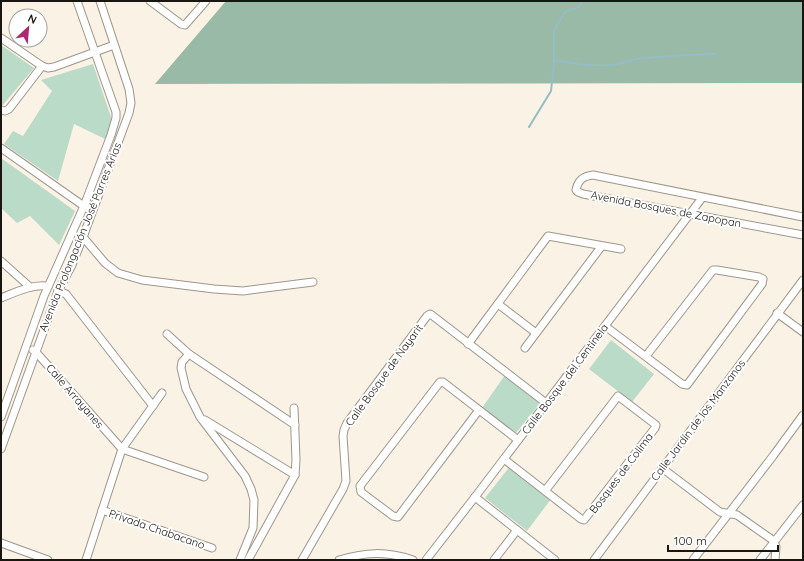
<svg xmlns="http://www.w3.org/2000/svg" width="804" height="561" font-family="Quicksand,sans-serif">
  <rect width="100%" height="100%" fill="#faf2e5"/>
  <!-- green -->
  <g fill="#badbc7">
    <polygon points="1,45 34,68 2,106 1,105"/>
    <polygon points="93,64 113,123 105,139 74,124 58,181 4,144 13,131 23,136 52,91 41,80"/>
    <polygon points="1,158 75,211 59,245 30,216 17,223 1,208"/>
    <polygon points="611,340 654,374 632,402 589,369"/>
    <polygon points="505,375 541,402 516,433 482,408"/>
    <polygon points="511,465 551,499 527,531 485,498"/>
  </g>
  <!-- forest -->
  <polygon fill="#99baa6" points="226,1 803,1 803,83 155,84"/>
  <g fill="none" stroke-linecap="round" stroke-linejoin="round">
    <!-- stream -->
    <g stroke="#94bdc5" stroke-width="2">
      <path d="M 554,60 C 574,64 597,67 618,64 C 624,63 630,60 636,59 C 662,56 689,55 715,54"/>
      <polyline points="529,127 551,91 554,63 554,30 565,12 579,7 582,1"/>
    </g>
    <!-- street casing -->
    <g stroke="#9e968b" stroke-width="9">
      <g id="street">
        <polyline points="150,1 181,24 185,25 206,1"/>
        <polyline points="1,38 42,66 48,68 54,67 114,45"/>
        <polyline points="1,110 5,111 9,109 42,66"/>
        <polyline points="1,148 88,209"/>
        <path d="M 803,217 L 593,175 C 583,176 578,180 576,190 L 578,192 L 583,194 L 803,235"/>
        <polyline points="83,237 105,263 118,273 142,280 214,289 243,291 313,282"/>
        <polyline points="1,261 30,287"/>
        <polyline points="58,291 66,294 153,406"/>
        <path d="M 1,298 C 16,292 32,284 48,286"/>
        <polyline points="498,304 536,333"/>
        <polyline points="777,313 803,332"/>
        <polyline points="605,326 682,384 687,385 762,284 763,279 759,277 717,270 713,270 646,356"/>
        <polyline points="167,334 189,354 295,425"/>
        <polyline points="468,344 548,236 621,249"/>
        <polyline points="525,348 601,247"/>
        <polyline points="33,350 35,351 122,449 204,477"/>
        <polyline points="189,354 182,362 181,368 186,389 200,417 245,476 251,489 254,500 253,528 240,560"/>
        <polyline points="479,410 398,517 393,516 361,492 360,486 440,382 443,382 518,440"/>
        <polyline points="1,417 44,296 84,206 111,135 116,118 116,112 77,1"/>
        <polyline points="205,420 295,475"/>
        <polyline points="1,449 58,291 72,265 83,237 129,113 131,103 129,89 100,1"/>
        <polyline points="504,459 581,519 584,520 655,428 656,425 618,396 545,491"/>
        <polyline points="662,468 720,512 737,515 774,541 776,547 775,560"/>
        <polyline points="475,497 555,560"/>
        <polyline points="102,510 212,548"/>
        <polyline points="1,543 48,560"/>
        <polyline points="86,560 122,449 162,393"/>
        <polyline points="248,560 295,475 296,460 294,408"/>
        <polyline points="302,560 343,489 346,481 343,436 344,430 347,423 427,316 430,314 433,316 546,403"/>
        <path d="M 339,560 C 366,552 386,551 413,560"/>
        <polyline points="426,560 475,497 702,198"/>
        <polyline points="494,560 517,530"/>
        <polyline points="594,560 803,280"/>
        <polyline points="693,560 773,456 803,415"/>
        <polyline points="760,560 803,505"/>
      </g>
    </g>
    <!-- street -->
    <use href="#street" stroke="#fff" stroke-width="7"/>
  </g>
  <g text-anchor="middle" stroke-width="4" stroke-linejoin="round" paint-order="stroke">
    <!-- street labels -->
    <g font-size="11" fill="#191611" stroke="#fff">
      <text transform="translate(666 209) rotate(11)" y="4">Avenida Bosques de Zapopan</text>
      <text transform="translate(80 237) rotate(-68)" y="4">Avenida Prolongación José Parres Arias</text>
      <text transform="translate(384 375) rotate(-54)" y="4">Calle Bosque de Nayarit</text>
      <text transform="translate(565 379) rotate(-53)" y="4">Calle Bosque del Centinela</text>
      <text transform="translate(75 396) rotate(49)" y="4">Calle Arrayanes</text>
      <text transform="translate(698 420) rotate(-53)" y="4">Calle Jardín de los Manzanos</text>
      <text transform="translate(621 473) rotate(-53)" y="4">Bosques de Colima</text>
      <text transform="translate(157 529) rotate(19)" y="4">Privada Chabacano</text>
    </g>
  </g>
  <!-- border -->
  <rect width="804" height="561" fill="none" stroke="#191611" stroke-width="4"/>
  <!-- north arrow -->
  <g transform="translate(28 28) rotate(26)"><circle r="19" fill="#ffffff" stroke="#a3a2a0"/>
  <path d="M0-3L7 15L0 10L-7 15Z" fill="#ac2871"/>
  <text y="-6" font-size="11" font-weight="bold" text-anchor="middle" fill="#191611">N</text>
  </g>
  <!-- scale -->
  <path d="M668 545v6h110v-6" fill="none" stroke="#191611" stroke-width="2"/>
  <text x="674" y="545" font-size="12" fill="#191611" stroke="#ffffff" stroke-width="3" paint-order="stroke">100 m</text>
</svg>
